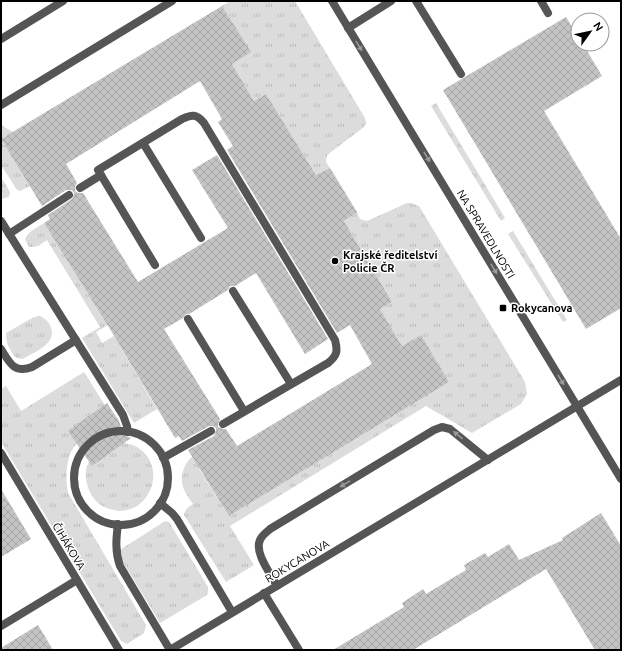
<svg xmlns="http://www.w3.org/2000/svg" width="622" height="651" font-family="Ubuntu,sans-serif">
  <defs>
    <pattern id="grass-tufts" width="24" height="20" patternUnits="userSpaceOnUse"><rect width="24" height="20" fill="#dcdcdc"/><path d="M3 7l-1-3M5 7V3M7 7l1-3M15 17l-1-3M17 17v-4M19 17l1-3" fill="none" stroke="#bbb"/></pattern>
    <pattern id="building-cross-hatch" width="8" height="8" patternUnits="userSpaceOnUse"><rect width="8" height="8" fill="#c4c4c4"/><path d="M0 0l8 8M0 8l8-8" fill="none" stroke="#a7a7a7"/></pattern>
  </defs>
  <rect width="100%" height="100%" fill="#fff"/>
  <!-- grass -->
  <g fill="url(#grass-tufts)">
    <polygon points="230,1 295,1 365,118 366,123 364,127 327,155 326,162 330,168 316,175 266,94 254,101 232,64 250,52 222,6"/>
    <polygon points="436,103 505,218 501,221 431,106"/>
    <polygon points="1,125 13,132 1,139 30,186 20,191 17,190 1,165"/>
    <polygon points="1,177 10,192 9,197 1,199"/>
    <path d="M 407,203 L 411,203 L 419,206 L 525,382 L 527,394 L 521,404 L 472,433 L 426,406 L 230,526 L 254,565 L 226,582 L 184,515 C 185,509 188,507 193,504 C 183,490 178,482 185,466 C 187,462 191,456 196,455 C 204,452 215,454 224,453 L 199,469 L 229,516 L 449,382 L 421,335 L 402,346 L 380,309 L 392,302 L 344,221 L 357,212 L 360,219 L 367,221 Z"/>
    <path d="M 44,223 L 108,325 L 96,332 L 102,343 L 114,336 L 157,409 L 134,423 L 82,338 L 100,327 L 47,240 L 38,246 L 33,247 L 29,247 L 25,239 C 28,231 37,228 44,223 Z"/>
    <polygon points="513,231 567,320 563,322 508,234"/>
    <path d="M 40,316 C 46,319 49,322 51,328 C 57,344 34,352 23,359 L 16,358 C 10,350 6,344 6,333 L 34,317 Z"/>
    <path d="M 84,372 L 116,423 C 104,429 90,434 80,441 C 65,451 65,478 68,493 L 146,625 L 144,633 L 127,644 L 121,641 L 1,442 L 1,389 L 6,386 L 21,411 Z"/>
    <path d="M 123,443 C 127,444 131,444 135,446 C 167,462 154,511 119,511 C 112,510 105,508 99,504 C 87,494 80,471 92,457 C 96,453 117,446 123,443 Z"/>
    <polygon points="165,521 169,522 208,587 208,592 207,595 160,623 120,557 120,550"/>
  </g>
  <!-- building -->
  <g fill="url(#building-cross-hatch)" fill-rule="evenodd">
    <path d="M 222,6 L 251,52 L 232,64 L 254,101 L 266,94 L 316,175 L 330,168 L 357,212 L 344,221 L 392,302 L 380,309 L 402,346 L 421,335 L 449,382 L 229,516 L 188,450 L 214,436 L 216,431 L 216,428 L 213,426 L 209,426 L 182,441 L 179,436 L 175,438 L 110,329 L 44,223 L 50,219 L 48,215 L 72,199 L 74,195 L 74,192 L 71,190 L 66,190 L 42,206 L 1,139 ZM 200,81 L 222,119 L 218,122 L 233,146 L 227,150 L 337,333 L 350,325 L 372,364 L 237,446 L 226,429 L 223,429 L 218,427 L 218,424 L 220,419 L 164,329 L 183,318 L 186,314 L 189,314 L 228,290 L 230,286 L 235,286 L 256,273 L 305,354 L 328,339 L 217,155 L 192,170 L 228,228 L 138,282 L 83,193 L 78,193 L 75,191 L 75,186 L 77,183 L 66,164 Z"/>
    <polygon points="566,17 578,36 578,44 583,44 602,76 544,111 621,239 621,308 586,329 443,90"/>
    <polygon points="107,403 119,421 124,435 131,438 92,466 68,431"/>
    <polygon points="1,489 31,539 1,557"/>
    <polygon points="601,513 621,546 621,650 595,650 546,569 413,650 333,650 404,607 402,603 423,589 426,594 466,570 464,565 485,553 488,557 509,544 519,560 563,540 562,538"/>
    <polygon points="38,625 53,650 1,650 1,648"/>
  </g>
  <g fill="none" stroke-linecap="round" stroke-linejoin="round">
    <!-- lane -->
    <g stroke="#555" stroke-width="8">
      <polyline points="416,1 461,74"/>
      <polyline points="541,1 548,13"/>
      <polyline points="348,28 391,1"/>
      <polyline points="1,105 172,1"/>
      <polyline points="143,143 201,238"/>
      <polyline points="80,188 101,175"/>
      <polyline points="1,221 123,415 127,426 128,432"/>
      <polyline points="9,234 69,195"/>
      <path d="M 155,265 L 98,170 L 182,119 C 192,114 197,114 204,123 L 335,340 C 338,351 337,356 328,363 L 223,424"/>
      <polyline points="233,291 291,384"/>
      <polyline points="188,319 244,411"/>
      <path d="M 1,349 C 9,362 14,374 32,367 L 76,340"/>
      <circle cx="121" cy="478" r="47"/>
      <polyline points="1,453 119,650"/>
      <polyline points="163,458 211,431"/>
      <polyline points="160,503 172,513 177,519 232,612"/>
      <path d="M 118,524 C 116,539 115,552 120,566 L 170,650"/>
      <path d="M 277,586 C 271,574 254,553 260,540 C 262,535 267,532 270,529 L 434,430 L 442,427 L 450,429 L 488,460"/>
      <polyline points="264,593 299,650"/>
      <polyline points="1,626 77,580"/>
    </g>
    <!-- street -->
    <g stroke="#555" stroke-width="8">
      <polyline points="332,1 621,479"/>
      <polyline points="1,39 63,1"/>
      <polyline points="170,650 621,380"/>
    </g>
  </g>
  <!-- one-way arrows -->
  <defs><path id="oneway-solid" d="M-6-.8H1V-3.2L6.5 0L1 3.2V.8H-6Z"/></defs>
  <g fill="#999">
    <use href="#oneway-solid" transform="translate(359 46) rotate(59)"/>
    <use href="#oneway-solid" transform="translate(427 157) rotate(59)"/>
    <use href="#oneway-solid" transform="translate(494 269) rotate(59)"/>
    <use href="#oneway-solid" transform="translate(561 380) rotate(59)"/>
    <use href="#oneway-solid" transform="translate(458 435) rotate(-141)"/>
    <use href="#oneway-solid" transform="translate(345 484) rotate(149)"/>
  </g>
  <!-- markers -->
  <g fill="#000" stroke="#fff" stroke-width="1.5">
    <circle cx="335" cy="261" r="4"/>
    <rect x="499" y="304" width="8" height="8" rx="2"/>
  </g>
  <g text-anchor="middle" stroke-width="3" stroke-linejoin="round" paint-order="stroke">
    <!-- street labels -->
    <g font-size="11" fill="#000" stroke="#fff">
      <text transform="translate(486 234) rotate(59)" y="4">NA SPRAVEDLNOSTI</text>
      <text transform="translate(69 546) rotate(59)" y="4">ČIHÁKOVA</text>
      <text transform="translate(297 561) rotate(-31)" y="4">ROKYCANOVA</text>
    </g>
    <!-- poi labels -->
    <g font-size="11" font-weight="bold" fill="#000" stroke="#fff" text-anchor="start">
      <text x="343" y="259">Krajské ředitelství<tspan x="343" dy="13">Policie ČR</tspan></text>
      <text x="511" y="312">Rokycanova</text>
    </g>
  </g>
  <!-- border -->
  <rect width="622" height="651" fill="none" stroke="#000000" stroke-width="4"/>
  <!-- north arrow -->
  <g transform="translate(590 32) rotate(57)"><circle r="19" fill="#ffffff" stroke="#999999"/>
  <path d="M0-3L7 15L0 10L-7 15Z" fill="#000000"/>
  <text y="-6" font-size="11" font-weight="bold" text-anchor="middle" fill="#000000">N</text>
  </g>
</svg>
